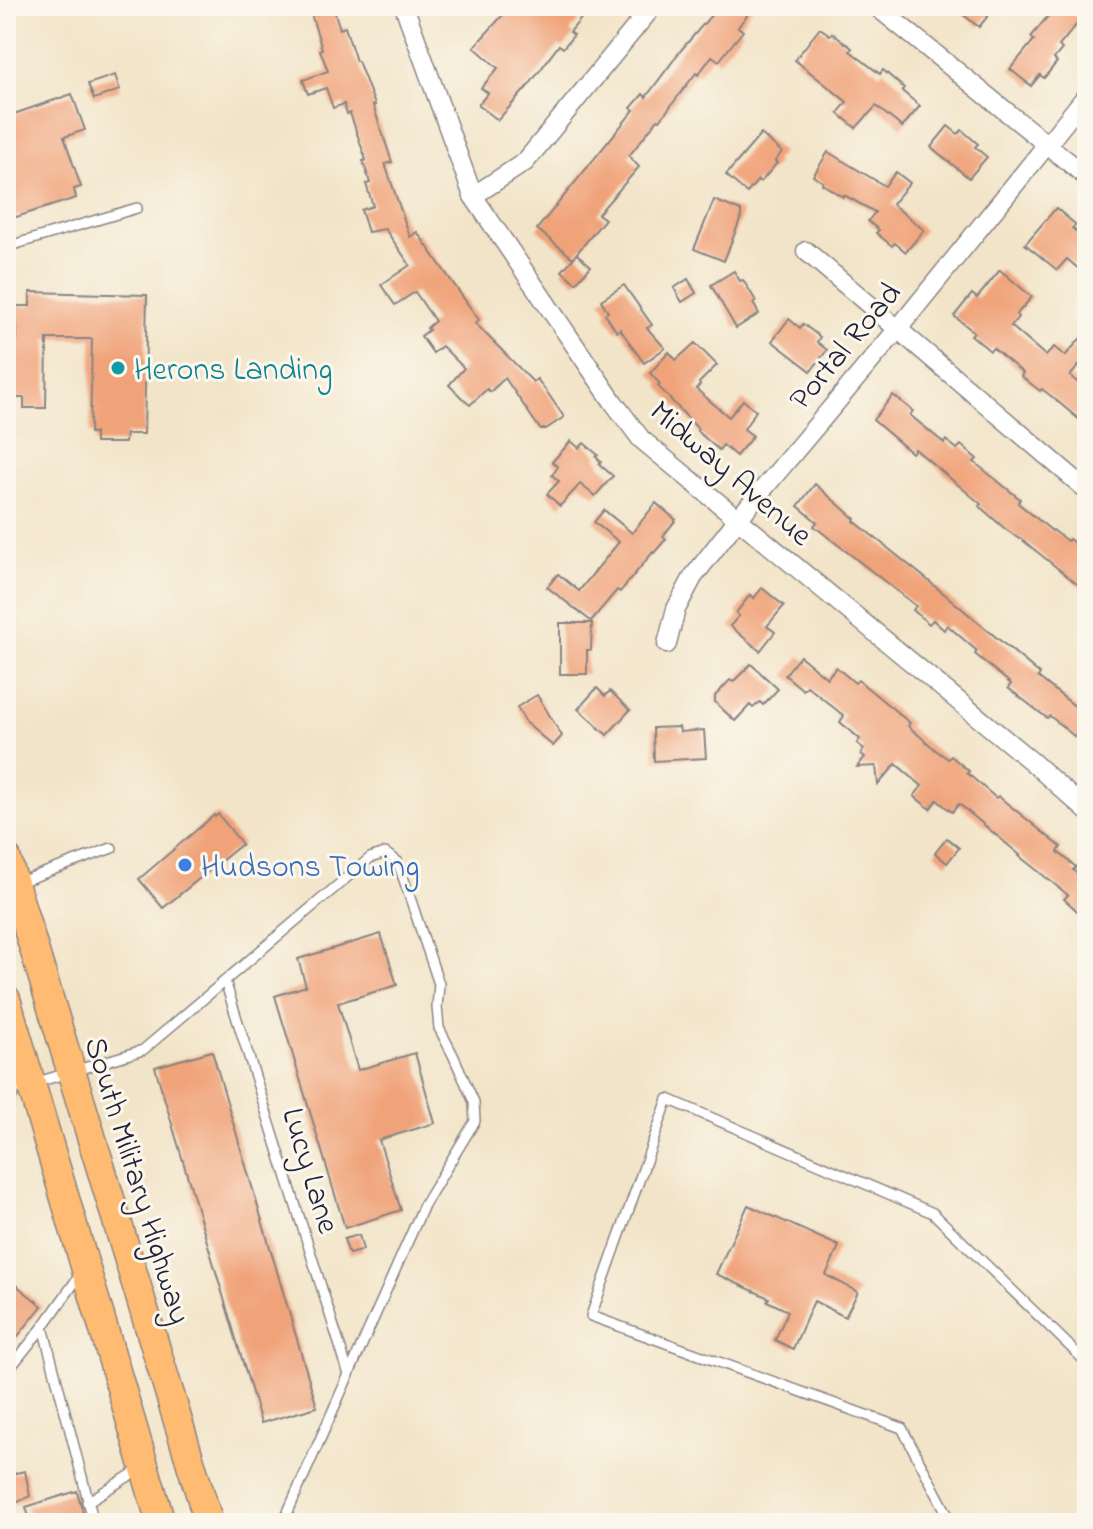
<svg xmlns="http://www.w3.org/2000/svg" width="1093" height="1529" font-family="'Indie Flower',sans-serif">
  <rect width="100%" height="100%" fill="#fbf7ec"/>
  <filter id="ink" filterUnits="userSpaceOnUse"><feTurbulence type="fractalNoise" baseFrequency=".0125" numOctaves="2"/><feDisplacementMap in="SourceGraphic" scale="16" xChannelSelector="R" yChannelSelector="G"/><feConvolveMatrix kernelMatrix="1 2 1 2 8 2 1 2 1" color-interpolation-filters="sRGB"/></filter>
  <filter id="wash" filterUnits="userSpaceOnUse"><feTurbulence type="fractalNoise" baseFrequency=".006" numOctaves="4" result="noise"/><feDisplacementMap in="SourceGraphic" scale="32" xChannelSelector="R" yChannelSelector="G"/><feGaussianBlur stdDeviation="1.8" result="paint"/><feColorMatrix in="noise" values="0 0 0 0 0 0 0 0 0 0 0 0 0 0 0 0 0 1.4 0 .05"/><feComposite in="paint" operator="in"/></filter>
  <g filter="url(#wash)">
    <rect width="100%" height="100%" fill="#f2e4c8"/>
    <g id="blocks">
      <!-- building -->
      <g fill="#f0a379">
        <polygon points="511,6 591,6 570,32 574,35 563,48 559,45 529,85 498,120 478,105 488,93 481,88 498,68 474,47"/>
        <polygon points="719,6 754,6 738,27 743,31 719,61 712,56 698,75 696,73 660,120 658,119 629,156 639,167 598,214 605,219 573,258 537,229 634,110 631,108 643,94 646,97 682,49"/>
        <polygon points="952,6 996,6 979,27"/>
        <polygon points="1056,6 1087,6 1087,12 1059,46 1062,49 1054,59 1057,62 1044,78 1040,75 1031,86 1010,69 1034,40 1031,37"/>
        <polygon points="333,7 340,29 345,27 356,61 358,61 375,105 373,105 392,162 385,164 410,237 417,232 479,320 475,323 533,382 537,379 549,395 564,417 546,429 540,429 505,378 490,392 487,389 470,405 464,400 449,385 464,368 442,346 433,353 421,336 429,330 427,328 435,321 415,292 395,305 381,285 410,265 385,229 368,232 361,210 373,206 366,184 370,183 363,161 366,160 350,113 347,114 344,104 333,108 326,88 308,94 303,80 328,71 320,50 322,49 311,14"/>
        <polygon points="820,28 830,35 832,33 852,48 850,51 880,74 883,70 904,88 902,91 920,106 902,127 876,106 856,128 838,113 847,102 795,60"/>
        <polygon points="115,75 120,90 94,99 88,84"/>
        <polygon points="72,94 85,130 64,137 81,187 74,189 76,198 13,218 11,212 6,214 6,144 16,141 8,116"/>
        <polygon points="948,126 958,134 962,130 978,144 975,147 987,157 969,178 931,147"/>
        <polygon points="761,134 782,152 775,161 777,163 761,182 758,180 747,193 726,175"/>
        <polygon points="828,152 885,186 896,172 910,183 892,204 924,230 906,252 895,243 892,246 876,233 879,230 868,221 875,212 844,195 843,197 822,184 823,182 813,176"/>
        <polygon points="714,200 741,211 741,217 724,261 694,249"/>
        <polygon points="1056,208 1076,225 1072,228 1087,241 1087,276 1067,259 1057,270 1025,244"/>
        <polygon points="577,254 591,266 576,283 562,271"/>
        <polygon points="1000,270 1032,297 1016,315 1018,317 1011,326 1046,356 1054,347 1065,356 1087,331 1087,356 1070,376 1087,390 1087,426 1051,396 1042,389 1040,391 1021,376 1023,373 993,348 990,351 971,335 974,332 954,316 972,294 977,298"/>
        <polygon points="734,271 740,281 743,280 756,301 753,303 759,314 736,328 711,285"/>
        <polygon points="688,279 696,293 682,302 674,288"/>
        <polygon points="624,285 652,325 647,328 665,348 644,363 620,329 617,332 605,314 608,312 601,300"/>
        <polygon points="30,292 147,295 144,434 126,434 125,443 95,443 95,433 90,433 92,339 47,339 46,408 24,408 24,398 15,398 16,306 30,306"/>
        <polygon points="789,319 800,328 803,324 820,337 817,342 827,350 811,371 772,341"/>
        <polygon points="695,343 717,365 699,383 700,385 696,389 729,417 743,400 756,411 744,429 753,436 736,456 723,445 719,450 697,431 698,429 658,386 660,384 650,373 669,352 676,360"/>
        <polygon points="893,395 913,411 910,415 944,443 946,440 957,449 961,445 977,459 974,462 1020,499 1018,503 1052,531 1053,530 1067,541 1069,539 1087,552 1087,592 1020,538 1019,539 1004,528 979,506 981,504 915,449 912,453 873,420"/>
        <polygon points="571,441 579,448 584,443 598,455 596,457 601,462 599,464 613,476 595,496 580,484 560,506 547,494 559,481 552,475 558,467 552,462"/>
        <polygon points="815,484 855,519 854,521 924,577 1040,674 1038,677 1076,707 1087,693 1087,747 1050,716 1047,718 1008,688 1011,684 975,654 977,651 947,625 944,630 933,620 929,624 913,610 916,606 814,526 817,522 798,506"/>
        <polygon points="656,503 676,520 663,536 666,539 654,553 653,552 620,592 617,590 591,621 547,587 558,574 579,591 619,542 594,522 604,510 632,533"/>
        <polygon points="762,588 784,606 767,626 775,632 760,651 730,626 739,616 736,613 750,595 754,598"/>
        <polygon points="560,623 592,623 591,650 587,650 587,674 560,674"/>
        <polygon points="800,656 827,678 836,667 855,683 858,680 910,723 908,726 937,751 948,759 951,756 969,771 967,773 996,798 998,796 1061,847 1058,852 1076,867 1073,870 1087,882 1087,920 1064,899 1068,895 1019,856 1020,855 959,804 952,812 937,800 930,809 914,796 922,786 896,764 878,785 876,766 857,767 865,757 861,754 864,749 857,743 860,739 840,722 844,716 807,686 803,690 785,675"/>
        <polygon points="751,664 778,689 763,705 760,702 753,708 750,705 735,721 715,702 715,696 730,680 733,682"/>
        <polygon points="597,688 605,696 610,691 630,710 607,735 578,709"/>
        <polygon points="537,695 562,736 553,746 526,723 517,707"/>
        <polygon points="679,727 680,732 704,730 706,758 654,761 653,728"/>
        <polygon points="218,814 242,844 163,908 139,879 214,815 215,817"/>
        <polygon points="947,838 959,848 947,863 935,853"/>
        <polygon points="381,934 397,985 338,1003 358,1070 415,1053 435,1123 379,1140 401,1210 345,1228 275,996 306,986 298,959"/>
        <polygon points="212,1051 317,1407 261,1423 155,1067"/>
        <polygon points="748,1205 839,1246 826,1275 858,1292 845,1317 814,1301 793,1349 775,1340 788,1311 767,1301 769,1298 716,1274"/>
        <polygon points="359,1235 363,1250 349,1254 344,1239"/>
        <polygon points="6,1277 42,1306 6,1351"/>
        <polygon points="25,1471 30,1496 14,1504 7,1475"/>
        <polygon points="77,1491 86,1523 31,1523 26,1507"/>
      </g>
    </g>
  </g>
  <g filter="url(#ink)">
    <use href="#blocks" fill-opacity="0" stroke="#8a8382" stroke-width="2"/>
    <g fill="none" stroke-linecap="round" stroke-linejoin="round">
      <!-- lane casing -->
      <g stroke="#8a8382" stroke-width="12">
        <g id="lane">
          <polyline points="6,247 137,208"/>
          <polyline points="17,883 112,848"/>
          <polyline points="225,981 349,1375"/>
          <polyline points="6,1081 15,1089"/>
          <polyline points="15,1089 143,1050 370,858 385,853 398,862 439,984 437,1007 439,1028 453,1055 474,1102 475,1121 424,1205 283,1523"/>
          <polyline points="6,1109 15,1089"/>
          <polyline points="43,1327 94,1523"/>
          <polyline points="6,1373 43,1327 82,1272"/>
          <polyline points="87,1502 142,1468"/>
          <polyline points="952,1523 902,1428 591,1316 668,1099 933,1213 1087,1363"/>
        </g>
      </g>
      <!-- street casing -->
      <g stroke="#8a8382" stroke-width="21">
        <g id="street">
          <polyline points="404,6 473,196 614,403 641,439 1031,761 1087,811"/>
          <polyline points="876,6 1087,177"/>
          <polyline points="473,196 525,162 653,6"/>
          <polyline points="806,251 1087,490"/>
          <polyline points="667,644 676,609 693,577 737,520 897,330 1087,95"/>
        </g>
      </g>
      <!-- primary casing -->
      <g stroke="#8a8382" stroke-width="31">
        <g id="primary">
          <polyline points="6,857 209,1523"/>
          <polyline points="6,999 161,1523"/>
        </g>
      </g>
      <!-- lane -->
      <use href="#lane" stroke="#fff" stroke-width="9"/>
      <!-- street -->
      <use href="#street" stroke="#fff" stroke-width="18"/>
      <!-- primary -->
      <use href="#primary" stroke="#ffbb71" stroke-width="28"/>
    </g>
  </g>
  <!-- markers -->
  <circle fill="#0f9aa8" stroke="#fbf7ec" stroke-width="3" cx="118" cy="368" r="8"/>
  <circle fill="#3f7fe0" stroke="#fbf7ec" stroke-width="3" cx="185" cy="865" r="8"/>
  <g text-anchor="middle" stroke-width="6" stroke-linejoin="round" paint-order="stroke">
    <!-- street labels -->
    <g font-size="32" fill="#22223b" stroke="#fbf7ec">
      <text transform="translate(844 345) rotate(-50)" y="11">Portal Road</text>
      <text transform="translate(732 472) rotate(41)" y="11">Midway Avenue</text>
      <text transform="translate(312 1170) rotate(73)" y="11">Lucy Lane</text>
      <text transform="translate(139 1180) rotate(73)" y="11">South Military Highway</text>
    </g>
    <!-- culture labels -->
    <g font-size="32" fill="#0d838f" stroke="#fbf7ec" text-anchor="start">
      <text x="134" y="379">Herons Landing</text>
    </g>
    <!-- shop labels -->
    <g font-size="32" fill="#366cbe" stroke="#fbf7ec" text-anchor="start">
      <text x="201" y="876">Hudsons Towing</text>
    </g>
  </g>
  <!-- margin -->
  <rect width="1093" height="1529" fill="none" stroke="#fbf7ec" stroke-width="32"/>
</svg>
